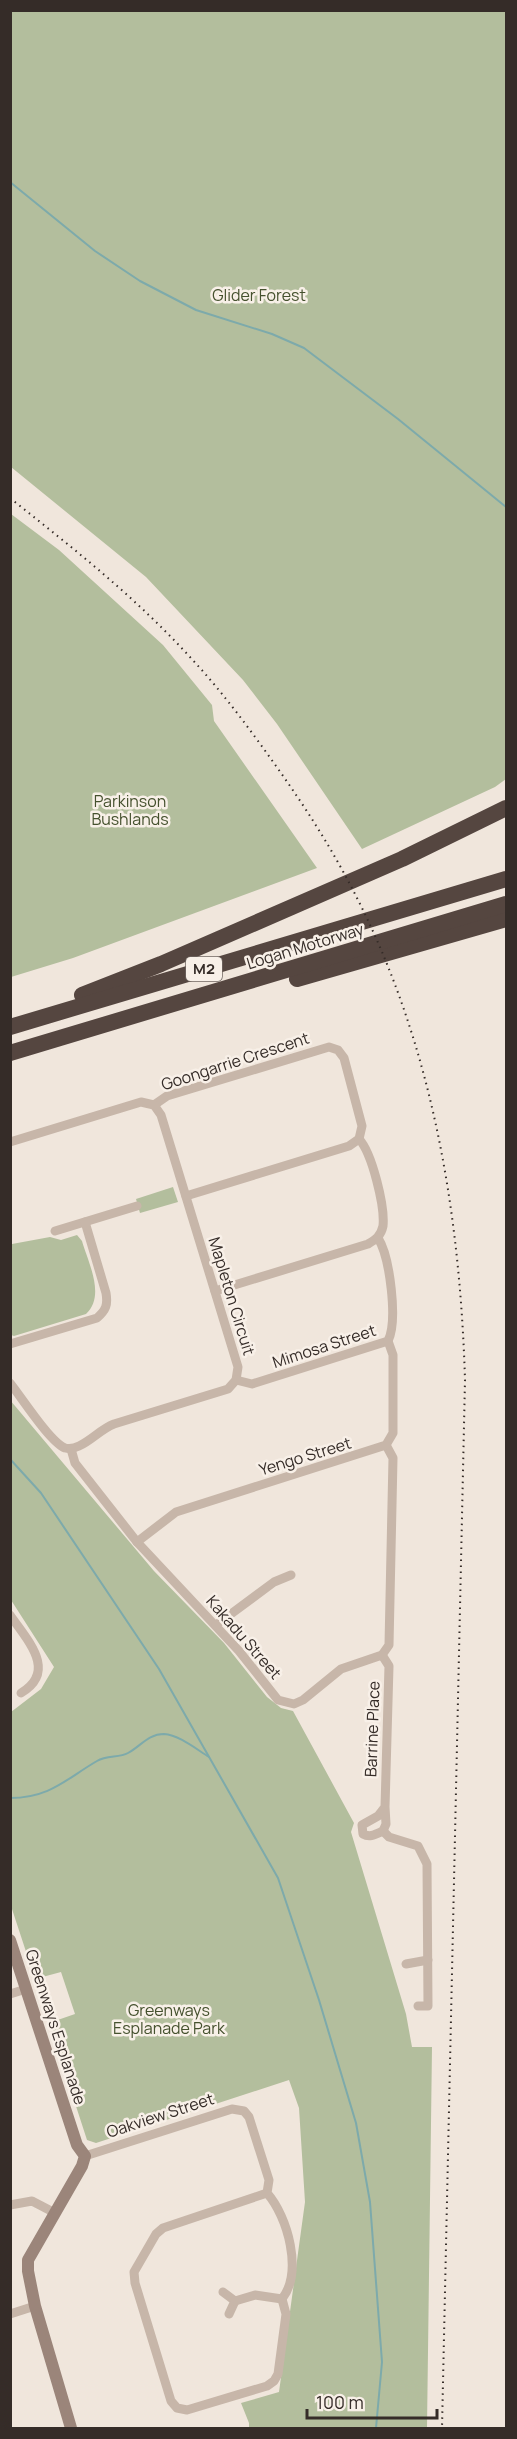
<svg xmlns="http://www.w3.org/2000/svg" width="517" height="2439" font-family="Manrope,sans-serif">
  <rect width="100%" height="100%" fill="#f0e6dc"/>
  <!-- green -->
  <g fill="#b3be9d">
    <polygon points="10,11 506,11 506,779 495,787 362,849 277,724 243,680 146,577 11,467"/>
    <polygon points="11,514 59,550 163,645 212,705 214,721 317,868 73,958 11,977"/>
    <polygon points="173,1187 178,1202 140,1213 136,1199"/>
    <path d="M 77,1235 L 82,1241 C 88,1262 106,1296 86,1314 L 14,1336 L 11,1335 L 11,1239 L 12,1244 L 50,1237 L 61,1240 Z"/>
    <polygon points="10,1400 154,1571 224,1643 267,1697 281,1708 293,1711 354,1823 351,1832 406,2014 412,2047 432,2047 427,2428 249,2428 249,2423 241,2403 279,2392 305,2202 299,2108 289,2080 96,2143 87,2140 49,2023 75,2014 61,1972 35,1979 11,1906 11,1712 41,1689 54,1667 11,1600"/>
  </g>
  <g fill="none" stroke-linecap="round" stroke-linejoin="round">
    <!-- stream -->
    <g stroke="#7daaab" stroke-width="2">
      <polyline points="10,182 95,251 140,281 196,310 272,334 304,348 398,419 506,507"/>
      <polyline points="10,1459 41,1493 159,1669 278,1878 319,2000 356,2123 370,2202 382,2362 376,2428"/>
      <path d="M 10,1798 C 50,1798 66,1779 97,1761 C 107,1755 119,1758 128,1753 C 141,1746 148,1734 164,1734 C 179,1735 196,1749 209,1757"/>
    </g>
    <!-- street -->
    <g stroke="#c7b6a9" stroke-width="9">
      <polyline points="154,1105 167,1096 329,1047 338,1050 344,1058 362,1126 359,1139 349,1146 186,1196"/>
      <path d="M 10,1142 L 141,1102 L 154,1105 L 161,1115 L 238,1367 L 236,1380 L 228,1389 L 114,1424 C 101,1429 92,1440 79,1446 C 75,1448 69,1449 65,1448 C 50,1442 22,1398 10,1383"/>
      <polyline points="55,1231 137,1206"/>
      <path d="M 215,1291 L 368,1244 C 375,1240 381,1236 383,1226 C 385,1206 372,1153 359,1139"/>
      <path d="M 10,1344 L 97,1318 C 106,1310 108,1305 106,1293 L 85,1222"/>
      <path d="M 236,1380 L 252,1384 L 388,1341 C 398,1321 390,1257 378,1238"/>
      <polyline points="71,1449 75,1463 137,1542 239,1651 278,1700 294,1704 303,1700 341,1669 382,1655 389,1645 393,1458 386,1445"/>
      <polyline points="137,1542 176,1512 386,1445 393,1433 393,1355 388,1341"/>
      <path d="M 10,1615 C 27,1640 58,1671 21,1693"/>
      <polyline points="216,1625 274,1582 291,1575"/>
      <path d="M 382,1655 L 389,1666 L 385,1807 L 386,1824 L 383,1831 C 376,1834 370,1838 363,1834 L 362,1825 L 378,1816 L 385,1807"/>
      <polyline points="383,1831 389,1837 418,1846 427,1864 428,2006 418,2006"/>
      <polyline points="406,1964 428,1960"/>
      <polyline points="10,1994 26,1989"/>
      <path d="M 85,2156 L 232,2109 L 244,2111 L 249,2117 L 269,2180 L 267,2193 C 288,2217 303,2272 282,2299 L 286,2314 L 278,2374 L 274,2381 L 267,2386 L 187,2410 L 177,2408 L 171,2401 L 135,2283 L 134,2272 L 156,2234 L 163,2228 L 267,2193"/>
      <polyline points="10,2205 32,2201 55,2213"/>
      <polyline points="223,2292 235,2301 229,2314"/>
      <polyline points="235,2301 255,2295 282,2299"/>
      <polyline points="10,2314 35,2306"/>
    </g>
    <!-- secondary -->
    <polyline stroke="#9b857a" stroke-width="12" points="10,1940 77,2145 85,2156 82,2166 28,2260 28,2271 35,2306 71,2428"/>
    <!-- highway -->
    <g stroke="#554640" stroke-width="16">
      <polyline points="297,979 506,919"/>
      <polyline points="82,995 161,964 402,859 506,808"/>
      <polyline points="10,1027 506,879"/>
      <polyline points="10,1053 506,904"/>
    </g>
    <!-- rail -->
    <path stroke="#352c28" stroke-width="2" stroke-dasharray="1.5 4.5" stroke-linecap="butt" d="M 10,498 C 73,548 135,597 189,656 C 221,690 249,728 276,766 C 306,808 334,852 357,898 C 433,1048 460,1214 465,1380 L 442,2428"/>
  </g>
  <g text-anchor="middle" stroke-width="5" stroke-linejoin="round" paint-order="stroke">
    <!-- shield labels -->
    <rect fill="#f8f0e8" stroke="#706762" stroke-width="1.5" x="186" y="957" width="36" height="24" rx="4.5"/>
    <g font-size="15" font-weight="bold" fill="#352c28">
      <text x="204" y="974">M2</text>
    </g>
    <!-- park labels -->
    <g font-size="16" fill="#45512e" stroke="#f8f0e8">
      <text x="259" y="301">Glider Forest</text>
      <text x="130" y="807">Parkinson<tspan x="130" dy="18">Bushlands</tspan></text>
      <text x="169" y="2016">Greenways<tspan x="169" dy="18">Esplanade Park</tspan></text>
    </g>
    <!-- street labels -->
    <g font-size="16" fill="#352c28" stroke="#f8f0e8">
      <text transform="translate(305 946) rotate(-17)" y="6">Logan Motorway</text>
      <text transform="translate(235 1061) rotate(-18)" y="6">Goongarrie Crescent</text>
      <text transform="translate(232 1296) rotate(73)" y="6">Mapleton Circuit</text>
      <text transform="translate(324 1346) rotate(-18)" y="6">Mimosa Street</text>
      <text transform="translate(305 1456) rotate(-17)" y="6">Yengo Street</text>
      <text transform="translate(244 1637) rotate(49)" y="6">Kakadu Street</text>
      <text transform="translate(372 1729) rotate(-88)" y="6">Barrine Place</text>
      <text transform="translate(56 2027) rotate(72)" y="6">Greenways Esplanade</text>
      <text transform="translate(160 2115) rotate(-18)" y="6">Oakview Street</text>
    </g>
  </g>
  <!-- border -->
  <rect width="517" height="2439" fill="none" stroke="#352c28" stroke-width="24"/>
  <!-- scale -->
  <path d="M307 2409v9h130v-9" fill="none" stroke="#352c28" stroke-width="3"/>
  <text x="316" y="2409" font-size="18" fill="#352c28" stroke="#f8f0e8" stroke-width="4.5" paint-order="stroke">100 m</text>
</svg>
